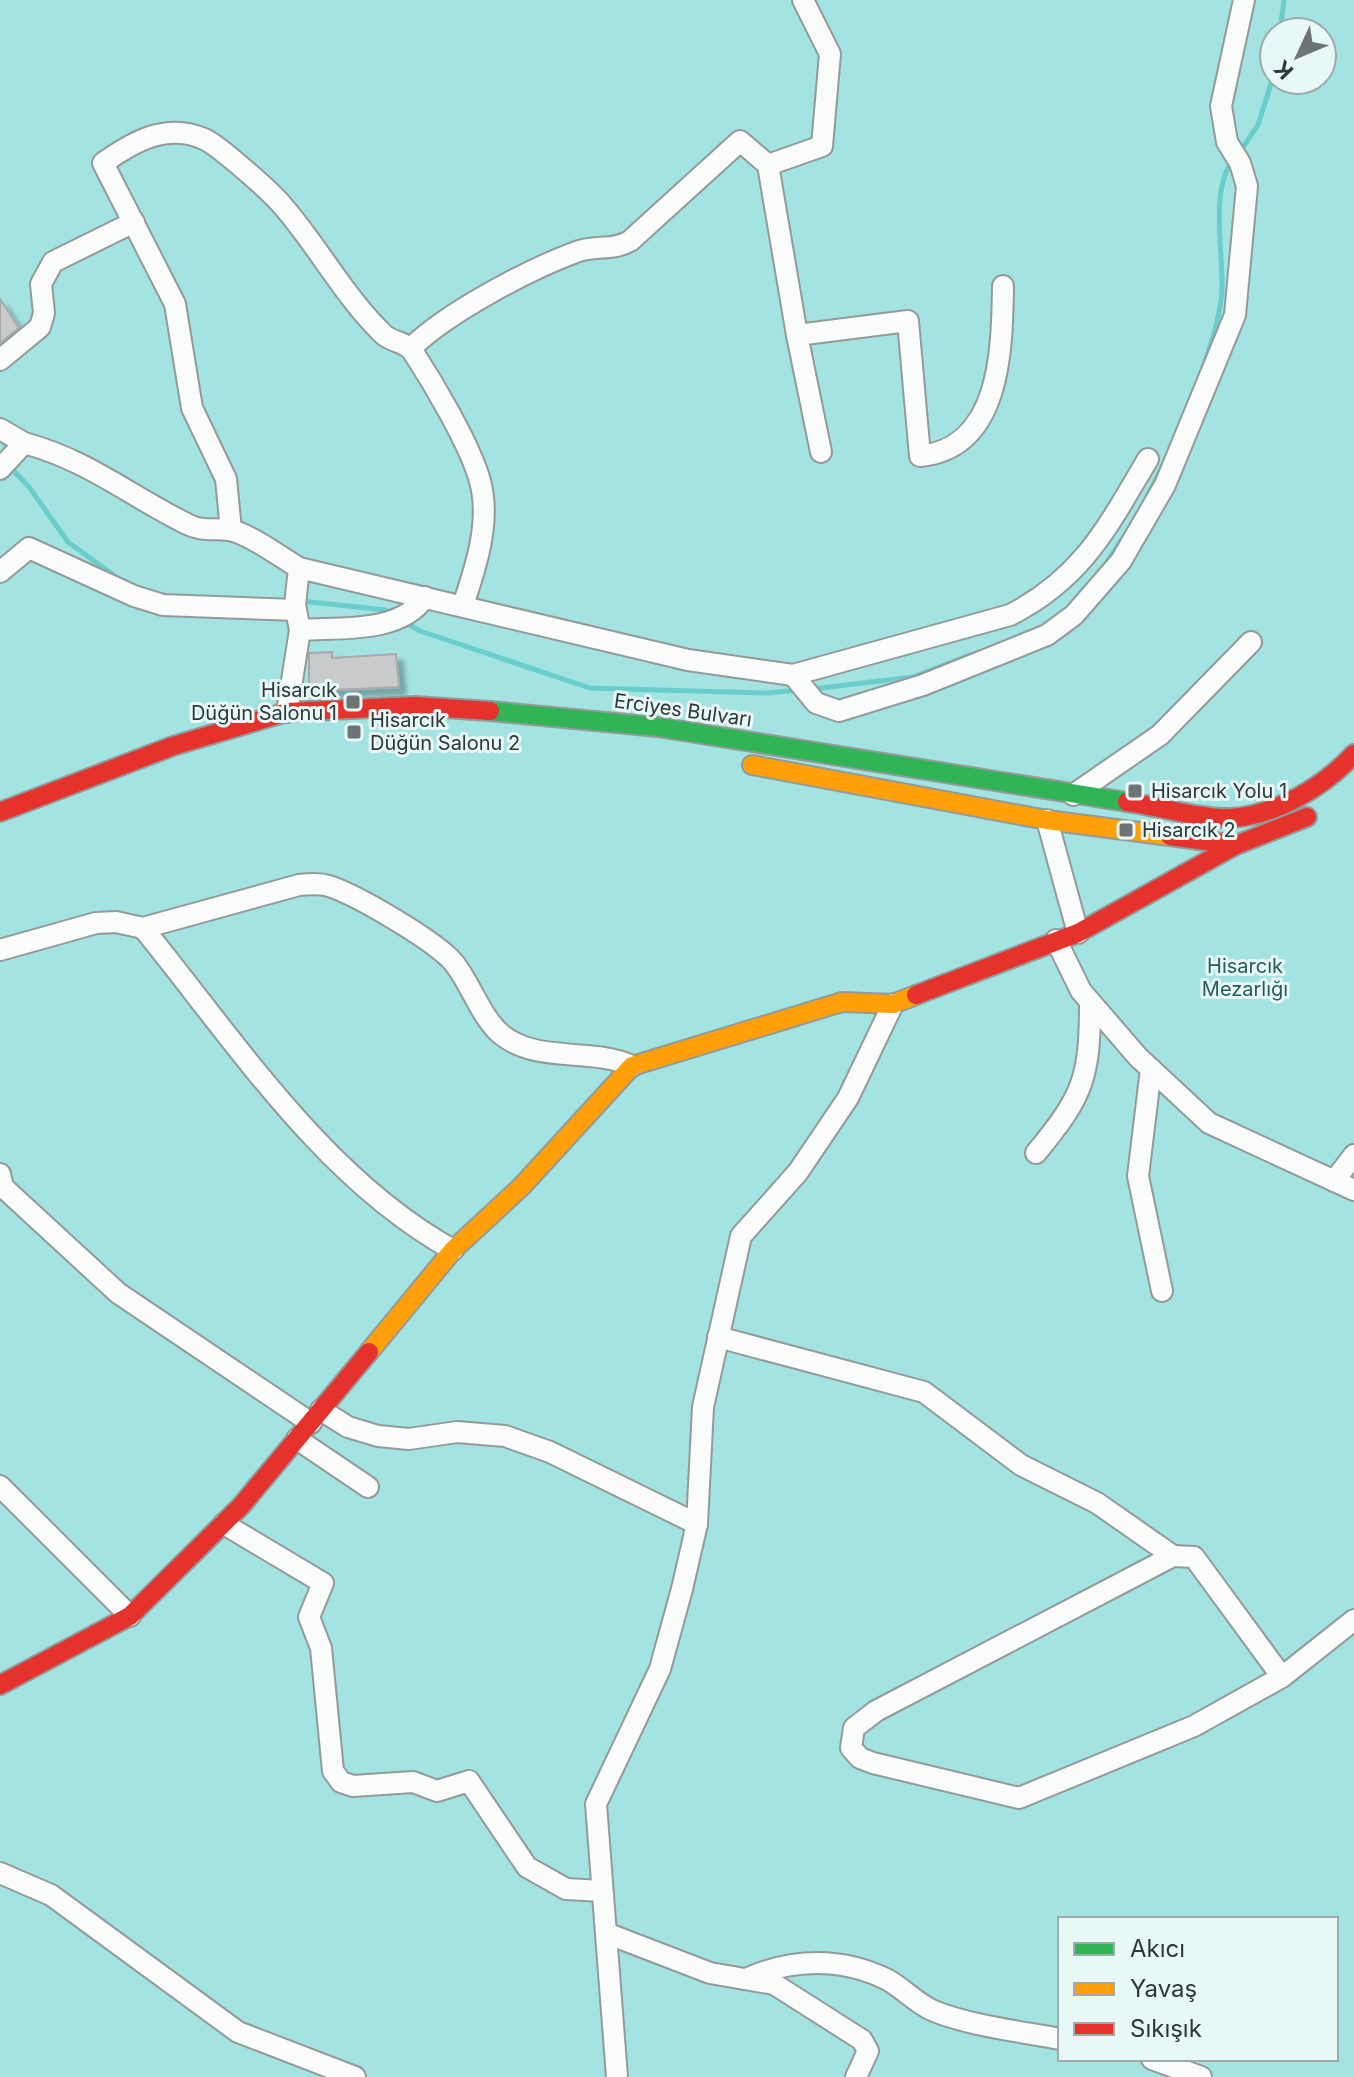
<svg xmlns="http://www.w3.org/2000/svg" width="1354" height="2077" font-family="Inter,sans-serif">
  <defs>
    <filter id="shadow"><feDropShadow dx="7" dy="7" stdDeviation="2" flood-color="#0004"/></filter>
  </defs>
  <rect width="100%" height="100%" fill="#dde6e6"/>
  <!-- green -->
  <path fill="#a3e3e1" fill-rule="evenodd" d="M 0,0 L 1354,0 L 1354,2077 L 0,2077 ZM 1274,32 L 1322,32 L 1322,80 L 1274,80 ZM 1060,1919 L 1336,1919 L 1336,2059 L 1060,2059 Z"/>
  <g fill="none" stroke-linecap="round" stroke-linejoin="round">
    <!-- stream -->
    <g stroke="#68cdcb" stroke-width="5">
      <polyline points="1280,32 1284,0"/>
      <polyline points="1239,153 1258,125 1274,74"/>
      <polyline points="10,467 29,487 68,542 119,579"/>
      <path d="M 1145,500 C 1170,455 1222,336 1222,287 C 1223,251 1210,189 1233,160"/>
      <polyline points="1105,565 1126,533"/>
      <polyline points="301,601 386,610 393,615"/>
      <polyline points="405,622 420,631 590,688 767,693 799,690"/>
      <polyline points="813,689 913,677 970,655"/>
    </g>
  </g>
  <!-- building -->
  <g fill="#c8cacb" stroke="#a8a9aa" stroke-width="2" filter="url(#shadow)">
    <polygon points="0,299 19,328 0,343"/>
    <polygon points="332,652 332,658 396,654 399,687 309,691 309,653"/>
  </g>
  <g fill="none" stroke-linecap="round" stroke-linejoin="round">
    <!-- street casing -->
    <g stroke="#939a9a" stroke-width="24">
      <g id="street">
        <polyline points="768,165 822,146 830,54 803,0"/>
        <polyline points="797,335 821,452"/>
        <path d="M 411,348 C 448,312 528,270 576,252 C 594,245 613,251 630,241 L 740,141 L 768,165 L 797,335 L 908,321 L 920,456 C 1001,448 1002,350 1003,286"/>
        <polyline points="0,360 40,327 44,313 41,284 53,262 134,222"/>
        <polyline points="0,429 24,443"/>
        <path d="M 0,469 L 24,443 C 88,460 130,496 187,524 C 202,532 214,528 229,530 C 247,532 282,558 299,568 L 295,605 L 300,630 L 287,712"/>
        <path d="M 231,530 L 226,479 L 192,408 L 175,304 L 103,163 C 133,142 166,122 204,139 C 215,144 228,156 238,164 C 253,177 269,190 282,205 C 318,246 343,295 383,334 C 391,342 407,342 413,352 C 434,384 470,445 480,481 C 491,521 476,567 463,605"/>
        <path d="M 299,568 L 688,660 L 793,675 L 1010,615 C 1083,578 1108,526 1148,459"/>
        <polyline points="0,572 29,548 134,596 163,605 296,610"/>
        <path d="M 300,630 C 340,627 400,634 425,597"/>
        <polyline points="793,675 816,703 839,711 923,685 1047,635 1074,615 1121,561 1165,485 1235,315 1247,186 1240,163 1227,142 1221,106 1244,0"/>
        <polyline points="1073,795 1160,735 1251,642"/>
        <polyline points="1047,820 1078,933"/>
        <path d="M 143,928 C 235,1041 324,1179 453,1250"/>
        <polyline points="1056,940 1081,991 1138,1057 1209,1123 1354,1190"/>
        <path d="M 0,950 L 96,923 L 116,922 L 143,928 L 299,885 C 309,884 319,883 329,886 C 357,895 437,942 454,963 C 471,984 481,1018 502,1035 C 539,1064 592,1047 632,1066"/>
        <polyline points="1151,1069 1138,1176 1162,1291"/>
        <path d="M 1036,1153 C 1084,1095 1090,1077 1090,1002"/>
        <polyline points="0,1174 3,1187 118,1293 311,1423"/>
        <polyline points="1334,1181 1354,1155"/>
        <polyline points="718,1337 924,1392 1021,1465 1097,1503 1173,1556"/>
        <polyline points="321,1410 348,1427 378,1436 409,1439 457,1432 505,1436 550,1452 697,1524"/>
        <polyline points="297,1439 368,1487"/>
        <polyline points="0,1486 130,1616"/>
        <polyline points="224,1524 323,1583 309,1617 321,1648 333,1771 341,1782 353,1786 413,1782 437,1791 469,1781 527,1867 566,1889 602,1891"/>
        <polyline points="1282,1677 1194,1557 1173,1556 876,1711 854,1728 851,1748 860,1758 873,1763 1019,1798 1194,1726 1282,1677 1354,1620"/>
        <polyline points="0,1873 51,1895 238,2032 355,2077"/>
        <polyline points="606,1933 710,1973 774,1984 862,2040 868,2051 856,2077"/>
        <path d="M 746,1979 C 792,1958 842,1957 888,1980 C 904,1989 917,2004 934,2011 C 967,2025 1023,2032 1060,2039"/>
        <polyline points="1152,2059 1201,2077"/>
        <polyline points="617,2077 596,1804 660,1669 682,1589 697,1524 703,1407 741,1236 798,1172 848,1098 893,1004"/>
      </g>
    </g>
    <!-- fast casing -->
    <g stroke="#939a9a" stroke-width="22">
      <polyline id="fast" points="490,711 658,727 1127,802"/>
    </g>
    <!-- slow casing -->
    <g stroke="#939a9a" stroke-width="22">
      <g id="slow">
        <polyline points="752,765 1047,820 1170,836"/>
        <polyline points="369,1352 453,1250 522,1186 632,1066 842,1002 893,1004 916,995"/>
      </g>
    </g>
    <!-- jam casing -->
    <g stroke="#939a9a" stroke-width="22">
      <g id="jam">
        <path d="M 1127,802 C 1157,806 1200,819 1230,818 C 1276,816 1324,786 1354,754"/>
        <polyline points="0,812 173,746 287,712 415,706 490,711"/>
        <polyline points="1170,836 1236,845 1307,817"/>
        <polyline points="916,995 1078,933 1236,845"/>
        <polyline points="0,1685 130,1616 241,1506 369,1352"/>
      </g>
    </g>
    <!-- street -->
    <use href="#street" stroke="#fafbfb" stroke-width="20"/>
    <!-- fast -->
    <use href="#fast" stroke="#30b455" stroke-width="18"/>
    <!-- slow -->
    <use href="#slow" stroke="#ff9f0a" stroke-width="18"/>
    <!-- jam -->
    <use href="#jam" stroke="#e5322d" stroke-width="18"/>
  </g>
  <!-- markers -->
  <g fill="#6d7474" stroke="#e7f8f7" stroke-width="3">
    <rect x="345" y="694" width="16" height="16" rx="4"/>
    <rect x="346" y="724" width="16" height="16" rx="4"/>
    <rect x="1127" y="783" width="16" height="16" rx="4"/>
    <rect x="1118" y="822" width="16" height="16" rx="4"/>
  </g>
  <g text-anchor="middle" stroke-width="6" stroke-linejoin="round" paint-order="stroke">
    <!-- poi labels -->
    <g font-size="20" fill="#303737" stroke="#e7f8f7" text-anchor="start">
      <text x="337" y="697" text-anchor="end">Hisarcık<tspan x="337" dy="23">Düğün Salonu 1</tspan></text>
      <text x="370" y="727">Hisarcık<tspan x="370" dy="23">Düğün Salonu 2</tspan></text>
      <text x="1151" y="798">Hisarcık Yolu 1</text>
      <text x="1142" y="837">Hisarcık 2</text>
    </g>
    <!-- street labels -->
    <g font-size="20" fill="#303737" stroke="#e7f8f7">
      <text transform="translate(683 710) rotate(8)" y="7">Erciyes Bulvarı</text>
    </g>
    <!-- park labels -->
    <g font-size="20" fill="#245c5a" stroke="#e7f8f7">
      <text x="1245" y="973">Hisarcık<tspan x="1245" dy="23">Mezarlığı</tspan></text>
    </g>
  </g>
  <!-- legend -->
  <rect x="1058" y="1917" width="280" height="144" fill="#e7f8f7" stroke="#9eabaa" stroke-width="2"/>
  <rect x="1074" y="1943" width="40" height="12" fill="#30b455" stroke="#9eabaa" stroke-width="2"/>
  <text x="1130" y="1957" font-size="24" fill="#303737">Akıcı</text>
  <rect x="1074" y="1983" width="40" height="12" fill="#ff9f0a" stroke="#9eabaa" stroke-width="2"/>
  <text x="1130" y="1997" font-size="24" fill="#303737">Yavaş</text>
  <rect x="1074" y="2023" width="40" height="12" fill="#e5322d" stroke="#9eabaa" stroke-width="2"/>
  <text x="1130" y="2037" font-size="24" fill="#303737">Sıkışık</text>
  <!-- north arrow -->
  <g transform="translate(1298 56) rotate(226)"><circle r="38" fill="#e7f8f7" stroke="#9eabaa" stroke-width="2"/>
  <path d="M0-6L14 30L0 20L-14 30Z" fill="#6d7474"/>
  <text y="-12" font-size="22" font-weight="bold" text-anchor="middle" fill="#303737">K</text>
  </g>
</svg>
